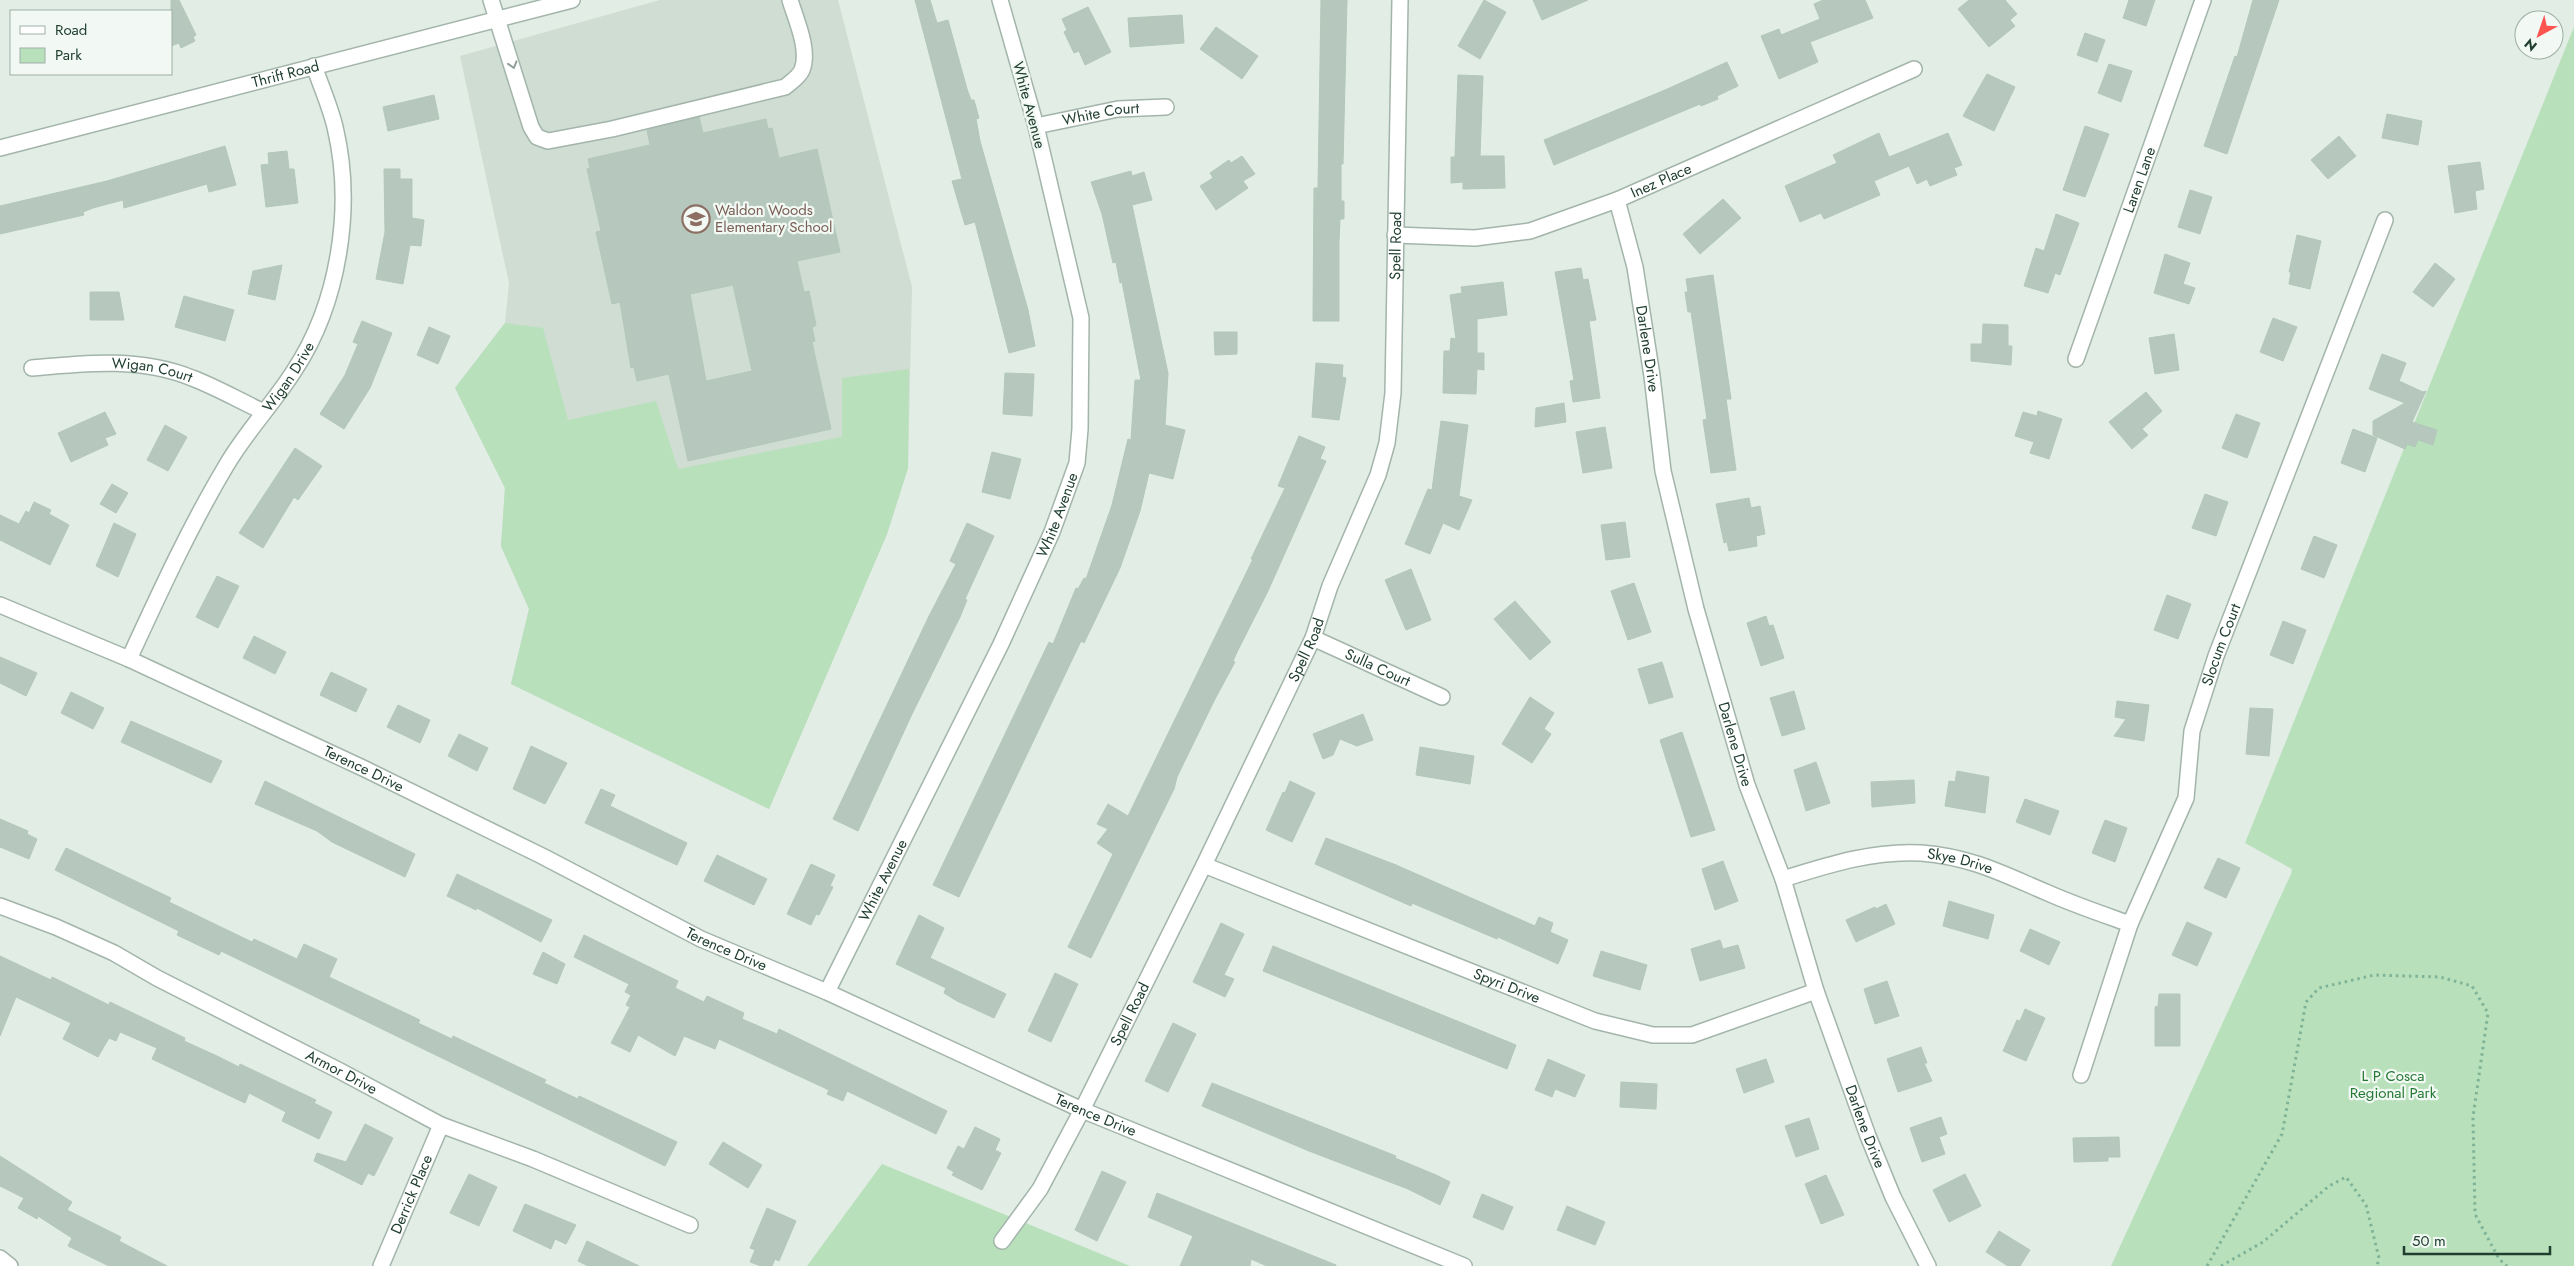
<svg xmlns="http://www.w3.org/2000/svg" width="2574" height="1266" font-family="Jost,sans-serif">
  <rect width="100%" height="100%" fill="#e1ede5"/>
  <!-- built -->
  <polygon fill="#cfddd3" points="660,0 838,0 912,287 908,468 887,534 769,809 511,684 529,609 501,546 505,488 455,388 505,323 509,283 460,56"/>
  <!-- green -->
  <g fill="#b8e0ba">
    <polygon points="2574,27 2574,1266 2111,1266 2291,874 2292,869 2245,843"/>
    <polygon points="505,323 543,328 568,420 656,401 678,469 842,437 842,378 909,369 908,468 887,534 769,809 511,684 529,609 501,546 505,488 455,388"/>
    <polygon points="882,1164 1130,1266 807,1266"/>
  </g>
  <!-- building -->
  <g fill="#b6c8bd" stroke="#b3c7ba" fill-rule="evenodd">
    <polygon points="171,0 179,0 196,35 193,37 195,41 181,48 179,43 171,46"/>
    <polygon points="915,0 930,0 937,23 948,20 967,89 971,100 974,100 979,118 976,119 980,141 1028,310 1035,346 1009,353 975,222 965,225 952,181 962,179"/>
    <polygon points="1321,0 1347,0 1343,164 1341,164 1341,201 1344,201 1344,219 1340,219 1339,242 1339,321 1313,321 1314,188 1318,188"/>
    <polygon points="1484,0 1506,12 1480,59 1458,46"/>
    <polygon points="1533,0 1588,0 1542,20"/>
    <polygon points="1823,0 1865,0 1873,18 1810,42 1818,62 1779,79 1761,36 1779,29 1781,35 1820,19 1814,4"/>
    <polygon points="1969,0 2005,0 2017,14 2010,20 2015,26 1989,47 1958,9"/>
    <polygon points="2129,0 2155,0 2146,26 2123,18"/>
    <polygon points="2253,0 2279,0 2227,154 2204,146 2235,56 2237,57"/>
    <polygon points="1088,7 1111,52 1085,65 1079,51 1074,53 1064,32 1067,30 1062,19"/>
    <polygon points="1182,15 1184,43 1130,47 1128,18"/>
    <polygon points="1216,27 1258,56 1242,79 1200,49"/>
    <polygon points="2085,33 2105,40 2097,62 2077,55"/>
    <polygon points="1727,62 1738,86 1717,96 1718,99 1701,106 1700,104 1554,165 1544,140 1665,90"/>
    <polygon points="2109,64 2132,71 2121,102 2098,93"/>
    <polygon points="1987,74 2015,87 1994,131 1963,116"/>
    <polygon points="1458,75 1483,76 1480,156 1504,156 1505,188 1463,189 1463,182 1451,183 1451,157 1455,157"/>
    <polygon points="434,95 439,119 388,131 383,107"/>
    <polygon points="2387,114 2422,121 2418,145 2382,138"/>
    <path d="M 699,117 L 703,133 L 766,119 L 768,129 L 772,128 L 779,158 L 817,149 L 840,252 L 797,261 L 804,292 L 809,291 L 816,325 L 812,328 L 815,341 L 812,342 L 831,429 L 688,461 L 669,374 L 637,381 L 634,367 L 631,368 L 620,302 L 612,304 L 596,232 L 601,231 L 587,169 L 590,168 L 588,159 L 650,145 L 647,130 ZM 733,285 L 752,371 L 706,381 L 690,294 Z"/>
    <polygon points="2085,126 2109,134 2085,197 2063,190"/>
    <polygon points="1879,133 1889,157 1948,133 1962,165 1954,168 1957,175 1930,186 1927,179 1917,184 1909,166 1874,181 1880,195 1824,219 1821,213 1800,222 1785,186 1837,163 1833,155"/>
    <polygon points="2339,136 2356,156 2328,179 2311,160"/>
    <polygon points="225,146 236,185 209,192 207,184 124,208 123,200 93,208 83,212 84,215 0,234 0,206 107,181"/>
    <polygon points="287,151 289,169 294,169 298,203 266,207 261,165 269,164 268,153"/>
    <polygon points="1242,156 1255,174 1243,181 1248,188 1216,210 1200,186 1213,178 1210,173 1229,160 1231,163"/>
    <polygon points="2480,162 2484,189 2475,191 2477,209 2455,213 2448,166"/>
    <polygon points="384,169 400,169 400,179 412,179 412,218 424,220 421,246 410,245 403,284 376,279 385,232"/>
    <polygon points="1131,171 1132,176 1144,172 1152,200 1132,205 1168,373 1165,425 1185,430 1173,479 1149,473 1140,511 1120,568 1084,643 1081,641 959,897 933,885 1049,642 1053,644 1076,588 1078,589 1084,578 1086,579 1112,505 1128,439 1131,440 1135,380 1141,380 1122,282 1120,283 1116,262 1113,263 1102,214 1091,182"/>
    <polygon points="2190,190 2212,197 2200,234 2178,227"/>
    <polygon points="1723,199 1741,218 1700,254 1683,234"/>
    <polygon points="2056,214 2079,223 2060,275 2055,273 2048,293 2024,286 2036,248 2044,251"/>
    <polygon points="2297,235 2321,241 2310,289 2289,284 2291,272 2289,272"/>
    <polygon points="2165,254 2190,263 2183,284 2195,288 2189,304 2154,293"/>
    <polygon points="2435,263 2455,279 2433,307 2413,292"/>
    <polygon points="282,265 275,300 248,294 253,271"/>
    <polygon points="1581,268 1583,280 1588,279 1596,320 1589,321 1600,398 1573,402 1570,381 1574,380 1555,272"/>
    <polygon points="1713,275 1731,399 1726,399 1736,470 1711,473 1703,420 1707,419 1691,312 1688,312 1685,292 1688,292 1686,279"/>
    <polygon points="1503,282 1507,315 1477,319 1477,353 1484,353 1484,370 1477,369 1476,394 1443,393 1444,351 1450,351 1451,338 1456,339 1450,295 1462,293 1461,287"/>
    <polygon points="90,292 119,292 124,320 90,320"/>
    <polygon points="184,296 234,310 225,341 175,327"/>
    <polygon points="2273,318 2297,327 2283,361 2260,352"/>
    <polygon points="362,321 392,333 370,388 344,429 320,414 345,375 358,344 353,342"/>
    <polygon points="1983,324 2008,325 2008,346 2012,346 2011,365 1971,361 1971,344 1982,344"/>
    <polygon points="429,327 450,336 438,364 417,355"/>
    <polygon points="1214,332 1237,332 1237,354 1215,355"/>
    <polygon points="2174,334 2179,370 2155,374 2149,338"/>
    <polygon points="2382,354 2406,363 2399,381 2423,392 2426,391 2412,422 2437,430 2433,445 2418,440 2415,447 2407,444 2405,449 2373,435 2373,421 2405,403 2369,389"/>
    <polygon points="1316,363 1343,365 1342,377 1346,378 1339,420 1312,417"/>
    <polygon points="1005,373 1034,374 1032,416 1003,414"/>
    <polygon points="2146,392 2162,411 2142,429 2148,435 2132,449 2109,422"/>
    <polygon points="1564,403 1566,422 1535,427 1536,408"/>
    <polygon points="2038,411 2062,419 2049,459 2030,453 2034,442 2015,436 2023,412 2037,416"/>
    <polygon points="105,412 116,434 105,438 108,445 71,462 58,433"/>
    <polygon points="2236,414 2260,423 2247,458 2222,448"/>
    <polygon points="1441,421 1468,425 1459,496 1472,500 1459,530 1443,523 1430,554 1405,544 1428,489 1432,490"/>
    <polygon points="165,425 187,437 168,471 147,460"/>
    <polygon points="1605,427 1612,468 1583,473 1576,432"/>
    <polygon points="2353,429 2377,438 2365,472 2341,463"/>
    <polygon points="1299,436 1325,447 1320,459 1326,461 1268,591 1238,650 1233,661 1235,662 1215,699 1177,777 1174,789 1091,958 1068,947 1113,854 1097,843 1108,829 1097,824 1108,804 1128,816 1253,559 1251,559 1285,488 1278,486"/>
    <polygon points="295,448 322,466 298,500 294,497 263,548 239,533"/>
    <polygon points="992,452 1021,459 1010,499 982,492"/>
    <polygon points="112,484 128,493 116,513 100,504"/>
    <polygon points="2205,494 2228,502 2216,536 2192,528"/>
    <polygon points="1749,498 1751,508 1760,506 1765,534 1756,536 1757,546 1729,551 1727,542 1724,543 1716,504"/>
    <polygon points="34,502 51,510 49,514 69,525 50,565 0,540 0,515 19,524 26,511 29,513"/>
    <polygon points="1625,522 1630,557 1606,560 1601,525"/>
    <polygon points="114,523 136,534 118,577 96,566"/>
    <polygon points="967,523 994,536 965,599 967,600 960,617 912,714 858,831 833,819 929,616 956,564 950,561"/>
    <polygon points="2314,536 2337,545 2324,578 2301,569"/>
    <polygon points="1411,569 1431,620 1406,630 1385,580"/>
    <polygon points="217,576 239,586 218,628 196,617"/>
    <polygon points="1634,583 1651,632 1628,640 1611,591"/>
    <polygon points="2167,595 2191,604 2178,639 2154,630"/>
    <polygon points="1515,601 1551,642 1530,660 1494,619"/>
    <polygon points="1766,616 1769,626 1773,625 1784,658 1761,666 1747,623"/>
    <polygon points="2283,621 2306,630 2293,664 2270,655"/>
    <polygon points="254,636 286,652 275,674 243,658"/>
    <polygon points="0,657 37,673 26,696 0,683"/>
    <polygon points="1662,662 1673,697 1649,704 1638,669"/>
    <polygon points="331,672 367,689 356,712 320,695"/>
    <polygon points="1794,691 1805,729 1782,736 1770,698"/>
    <polygon points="71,692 104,708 93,729 61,713"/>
    <polygon points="1530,697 1554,713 1544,729 1551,734 1532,763 1502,744"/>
    <polygon points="2117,701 2149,705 2144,741 2114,736 2126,719 2115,717"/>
    <polygon points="398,705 430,720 420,743 387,727"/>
    <polygon points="2250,708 2273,709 2269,756 2246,754"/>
    <polygon points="1363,714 1373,740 1357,746 1340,739 1333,755 1323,759 1313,734"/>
    <polygon points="131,721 222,761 211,783 121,742"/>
    <polygon points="1682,732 1715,830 1691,837 1660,740"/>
    <polygon points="459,734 488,748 477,771 448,756"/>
    <polygon points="531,746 567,763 545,804 513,789"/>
    <polygon points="1420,747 1474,756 1470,784 1416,775"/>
    <polygon points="1816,762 1830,803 1806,811 1794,770"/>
    <polygon points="1957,771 1989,777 1985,813 1945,806 1949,781 1955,782"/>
    <polygon points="1914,780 1915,803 1872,807 1871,782"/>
    <polygon points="265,781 415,854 405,877 332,842 317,831 255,804"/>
    <polygon points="1290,781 1315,793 1292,842 1266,830 1283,792 1285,793"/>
    <polygon points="601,789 615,795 610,806 687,843 677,865 585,823"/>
    <polygon points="2025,799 2059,811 2050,835 2016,822"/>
    <polygon points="0,819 28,831 27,834 37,839 29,859 0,847"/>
    <polygon points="2105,820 2127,828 2115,862 2092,853"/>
    <polygon points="1326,838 1396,865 1535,926 1539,917 1553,923 1550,932 1568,940 1558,964 1498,937 1497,939 1412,903 1411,906 1315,864"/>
    <polygon points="66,848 171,898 169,902 252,942 254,939 297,959 304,944 337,959 329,977 420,1020 418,1023 452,1039 453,1036 546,1080 544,1083 578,1099 579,1096 677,1142 665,1166 221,951 219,955 177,935 179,931 55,870"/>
    <polygon points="717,855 767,879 754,905 704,881"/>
    <polygon points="2218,858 2240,868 2226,898 2204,888"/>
    <polygon points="1723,861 1738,901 1715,910 1702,869"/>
    <polygon points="811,864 835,875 830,886 833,887 819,915 816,914 811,925 787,914"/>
    <polygon points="457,874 552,920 541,942 477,908 476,910 447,896"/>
    <polygon points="1949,901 1994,915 1988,939 1943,926"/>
    <polygon points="1886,904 1895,924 1856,942 1846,920 1875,907 1876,909"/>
    <polygon points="919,915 944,928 930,958 1006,994 994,1018 957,1001 944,993 946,988 896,964"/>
    <polygon points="2187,922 2212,933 2197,966 2172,955"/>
    <polygon points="1221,923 1244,934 1224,975 1234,979 1225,997 1193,982"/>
    <polygon points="2030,929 2060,942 2049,965 2020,951"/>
    <polygon points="584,935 678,981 675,988 704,1002 707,996 744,1013 742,1019 777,1034 779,1029 947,1111 936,1134 847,1091 843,1101 827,1094 829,1090 719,1039 715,1049 684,1036 675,1056 638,1035 630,1052 611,1043 630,1007 626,1005 631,995 625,992 629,984 574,957"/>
    <polygon points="1720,940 1723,949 1738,945 1745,968 1700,981 1691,949"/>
    <polygon points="1273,946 1516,1045 1507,1069 1263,971"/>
    <polygon points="1601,951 1647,965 1640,990 1593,976"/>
    <polygon points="543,952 565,964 557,984 533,974"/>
    <polygon points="0,956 51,980 52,977 109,1005 110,1002 185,1038 184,1041 217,1056 239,1067 240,1064 316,1100 314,1103 332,1112 319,1139 282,1121 286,1112 249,1093 245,1103 152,1059 157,1048 120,1032 116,1041 109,1038 98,1057 63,1039 71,1023 16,997 0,1036"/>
    <polygon points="1055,973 1078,984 1051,1042 1028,1031"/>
    <polygon points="1887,981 1899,1016 1875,1024 1864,989"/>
    <polygon points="2159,994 2180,994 2180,1046 2155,1046 2155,1007 2158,1006"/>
    <polygon points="2025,1009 2045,1018 2026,1061 2003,1051 2017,1020 2020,1021"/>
    <polygon points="1173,1023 1196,1034 1168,1092 1145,1081"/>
    <polygon points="1921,1047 1927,1063 1924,1063 1932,1081 1898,1092 1887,1059"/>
    <polygon points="1548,1059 1585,1075 1575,1097 1555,1089 1552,1097 1535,1090"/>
    <polygon points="1766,1059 1774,1082 1744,1093 1736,1069"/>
    <polygon points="1621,1082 1657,1084 1656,1109 1620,1107"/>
    <polygon points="1212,1083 1396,1156 1395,1158 1436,1175 1450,1182 1440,1205 1408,1189 1309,1151 1202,1106"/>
    <polygon points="1941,1117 1947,1134 1939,1137 1945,1154 1922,1162 1910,1128"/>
    <polygon points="1809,1118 1819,1149 1796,1157 1785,1126"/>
    <polygon points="365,1124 393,1138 374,1176 368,1173 362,1185 314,1161 317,1153 346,1162"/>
    <polygon points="975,1127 1000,1139 995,1150 1001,1153 982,1190 952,1175 954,1172 947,1168 958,1146 964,1149"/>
    <polygon points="2119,1137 2120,1157 2108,1157 2108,1161 2074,1162 2073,1138"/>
    <polygon points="723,1142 762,1165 748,1188 709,1164"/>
    <polygon points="0,1156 72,1202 67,1210 121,1237 119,1241 167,1266 109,1266 68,1246 72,1238 38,1216 37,1219 18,1208 24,1198 0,1186"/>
    <polygon points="1102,1171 1126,1182 1097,1241 1075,1230"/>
    <polygon points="469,1174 497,1187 479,1226 450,1213"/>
    <polygon points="1965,1174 1981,1206 1949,1222 1933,1190"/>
    <polygon points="1826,1175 1844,1215 1821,1224 1805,1184"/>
    <polygon points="1157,1193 1336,1265 1336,1266 1267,1266 1251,1259 1250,1266 1180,1266 1193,1236 1148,1217"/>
    <polygon points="1482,1194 1513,1207 1503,1230 1473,1217"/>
    <polygon points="525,1204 576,1225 566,1244 555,1239 551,1249 513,1231"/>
    <polygon points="1567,1206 1605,1222 1595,1245 1557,1230"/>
    <polygon points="767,1208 796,1221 779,1261 775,1259 772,1266 761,1266 750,1262 755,1250 750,1248"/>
    <polygon points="1999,1231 2030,1250 2020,1266 2008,1266 1986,1252"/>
    <polygon points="587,1241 639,1266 588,1266 578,1261"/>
  </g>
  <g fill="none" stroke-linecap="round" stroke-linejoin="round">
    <!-- minor casing -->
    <g stroke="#a3b5ab" stroke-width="18">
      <g id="minor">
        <path d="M 491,0 L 531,127 L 537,137 L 548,141 L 612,129 L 785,87 C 791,82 799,77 802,70 C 810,50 796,20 790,0"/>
        <path id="s1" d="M 1036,126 L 1118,109 L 1166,107"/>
        <path id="s2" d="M 0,148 L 572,0"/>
        <path id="s3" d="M 1617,200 L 1635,267 L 1652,376 L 1663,471 L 1696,609 L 1747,785 L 1783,879 L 1816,991 L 1868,1136 L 1893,1197 L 1928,1266"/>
        <path id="s4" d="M 1395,235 L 1475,238 L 1530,231 L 1617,200 L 1914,69"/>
        <path id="s5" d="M 2076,359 L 2203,0"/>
        <path id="s6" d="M 32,368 C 86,363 140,357 192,378 C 216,387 240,401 264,412"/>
        <path id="s7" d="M 0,605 L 129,659 L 365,769 L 542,856 L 701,939 L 827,992 L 1082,1110 L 1464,1266"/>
        <path id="s8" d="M 1313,638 L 1442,697"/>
        <path id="s9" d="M 129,659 C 159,594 189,528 226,466 C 245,433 273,404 294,371 C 339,303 354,207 335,127 C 330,106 321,86 314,66"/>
        <path id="s10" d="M 1204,865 L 1595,1021 L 1653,1035 L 1692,1035 L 1816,991"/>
        <path id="s11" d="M 1783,879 C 1828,865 1874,850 1921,853 C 1972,857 2003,874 2048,893 C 2075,905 2102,914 2130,924"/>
        <path id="s12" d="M 0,906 L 56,927 L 114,953 L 157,978 L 340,1071 L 441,1125 L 533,1159 L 690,1225"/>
        <path id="s13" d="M 827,992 L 1001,644 L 1052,532 L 1077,463 L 1080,429 L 1081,318 L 1036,126 L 1000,0"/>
        <path id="s14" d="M 2081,1075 L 2130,924 L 2186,798 L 2192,731 L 2216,656 L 2385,220"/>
        <path id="s15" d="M 1002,1241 L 1040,1189 L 1082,1110 L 1204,865 L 1313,638 L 1330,586 L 1378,475 L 1387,443 L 1393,393 L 1400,0"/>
        <polyline points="0,1258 10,1266"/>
        <path id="s16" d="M 381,1266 L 441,1125"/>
      </g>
    </g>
    <!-- path -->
    <g stroke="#7fb397" stroke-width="3" stroke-dasharray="2.5 4" stroke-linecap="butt">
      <polyline points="2207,1266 2282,1134 2306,1002 2319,988 2374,975 2440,977 2472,986 2488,1013 2473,1117 2475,1214 2499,1259 2507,1266"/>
      <polyline points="2221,1266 2263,1242 2329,1186 2346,1177 2366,1205 2379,1258 2377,1266"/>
    </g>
    <!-- minor -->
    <use href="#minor" stroke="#fff" stroke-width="15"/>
  </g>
  <!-- one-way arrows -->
  <defs><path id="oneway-chevron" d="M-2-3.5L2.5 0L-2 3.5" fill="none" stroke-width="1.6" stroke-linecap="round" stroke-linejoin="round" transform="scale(1.25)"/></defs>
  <use stroke="#909f98" href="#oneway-chevron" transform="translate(513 65) rotate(73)"/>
  <!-- icons -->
  <defs>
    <g id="school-ring" transform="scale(1.4375)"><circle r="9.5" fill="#f2f9f4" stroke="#8d6e63" stroke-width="1.5"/><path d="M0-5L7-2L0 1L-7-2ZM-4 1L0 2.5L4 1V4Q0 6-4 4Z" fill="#8d6e63"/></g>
  </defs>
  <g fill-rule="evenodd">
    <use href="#school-ring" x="696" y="219"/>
  </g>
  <g text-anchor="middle" stroke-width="4.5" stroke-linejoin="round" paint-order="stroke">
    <!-- street labels -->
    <g font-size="15" fill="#203f30" stroke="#f2f9f4">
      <text dy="5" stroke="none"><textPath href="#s2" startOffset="295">Thrift Road</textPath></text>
      <text transform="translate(1029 105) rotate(75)" y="5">White Avenue</text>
      <text dy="5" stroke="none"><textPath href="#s1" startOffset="66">White Court</textPath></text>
      <text dy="5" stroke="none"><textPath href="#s5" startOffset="190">Laren Lane</textPath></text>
      <text dy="5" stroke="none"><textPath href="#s4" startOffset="276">Inez Place</textPath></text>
      <text dy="5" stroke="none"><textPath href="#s15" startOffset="1086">Spell Road</textPath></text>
      <text dy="5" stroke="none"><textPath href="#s3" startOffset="152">Darlene Drive</textPath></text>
      <text dy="5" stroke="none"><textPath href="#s6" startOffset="121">Wigan Court</textPath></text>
      <text dy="5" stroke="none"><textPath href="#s9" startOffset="325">Wigan Drive</textPath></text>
      <text dy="5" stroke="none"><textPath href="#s13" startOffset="530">White Avenue</textPath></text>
      <text dy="5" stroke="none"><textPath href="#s14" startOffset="455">Slocum Court</textPath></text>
      <text dy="5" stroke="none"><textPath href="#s15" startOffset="666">Spell Road</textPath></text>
      <text dy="5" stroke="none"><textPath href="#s8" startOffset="71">Sulla Court</textPath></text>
      <text dy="5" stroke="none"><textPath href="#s3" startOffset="558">Darlene Drive</textPath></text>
      <text dy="5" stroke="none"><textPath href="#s7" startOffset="399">Terence Drive</textPath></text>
      <text dy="5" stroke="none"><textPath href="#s11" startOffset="181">Skye Drive</textPath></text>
      <text dy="5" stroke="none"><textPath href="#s13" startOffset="125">White Avenue</textPath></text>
      <text dy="5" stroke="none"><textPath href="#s7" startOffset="804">Terence Drive</textPath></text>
      <text dy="5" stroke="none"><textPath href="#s10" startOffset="326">Spyri Drive</textPath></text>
      <text dy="5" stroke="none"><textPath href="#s15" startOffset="261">Spell Road</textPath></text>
      <text dy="5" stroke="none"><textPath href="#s12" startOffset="380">Armor Drive</textPath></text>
      <text dy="5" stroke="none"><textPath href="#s7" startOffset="1209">Terence Drive</textPath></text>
      <text dy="5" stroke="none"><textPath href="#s3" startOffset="962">Darlene Drive</textPath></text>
      <text dy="5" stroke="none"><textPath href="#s16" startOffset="78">Derrick Place</textPath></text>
    </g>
    <!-- education labels -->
    <g font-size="15" fill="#785e54" stroke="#f2f9f4" text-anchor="start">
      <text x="715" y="215">Waldon Woods<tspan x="715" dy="17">Elementary School</tspan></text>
    </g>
    <!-- park labels -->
    <g font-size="15" fill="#277935" stroke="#f2f9f4">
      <text x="2393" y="1081">L P Cosca<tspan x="2393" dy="17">Regional Park</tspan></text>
    </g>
  </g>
  <!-- legend -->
  <rect x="10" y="10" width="162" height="65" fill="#f2f9f4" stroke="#9eafa6"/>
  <rect x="20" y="26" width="25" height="8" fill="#ffffff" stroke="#9eafa6"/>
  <text x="55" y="35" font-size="15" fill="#203f30">Road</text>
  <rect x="20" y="48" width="25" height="15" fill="#b8e0ba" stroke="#9eafa6"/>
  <text x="55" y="60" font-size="15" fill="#203f30">Park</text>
  <!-- north arrow -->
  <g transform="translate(2539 35) rotate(220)"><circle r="24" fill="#f2f9f4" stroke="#9eafa6"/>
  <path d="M0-4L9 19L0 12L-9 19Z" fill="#fd544f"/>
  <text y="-8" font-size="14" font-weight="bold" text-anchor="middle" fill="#203f30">N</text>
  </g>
  <!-- scale -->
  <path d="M2404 1246v8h146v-8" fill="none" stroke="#203f30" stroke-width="2.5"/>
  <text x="2412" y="1246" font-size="15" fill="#203f30" stroke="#f2f9f4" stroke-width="4" paint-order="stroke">50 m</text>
</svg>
